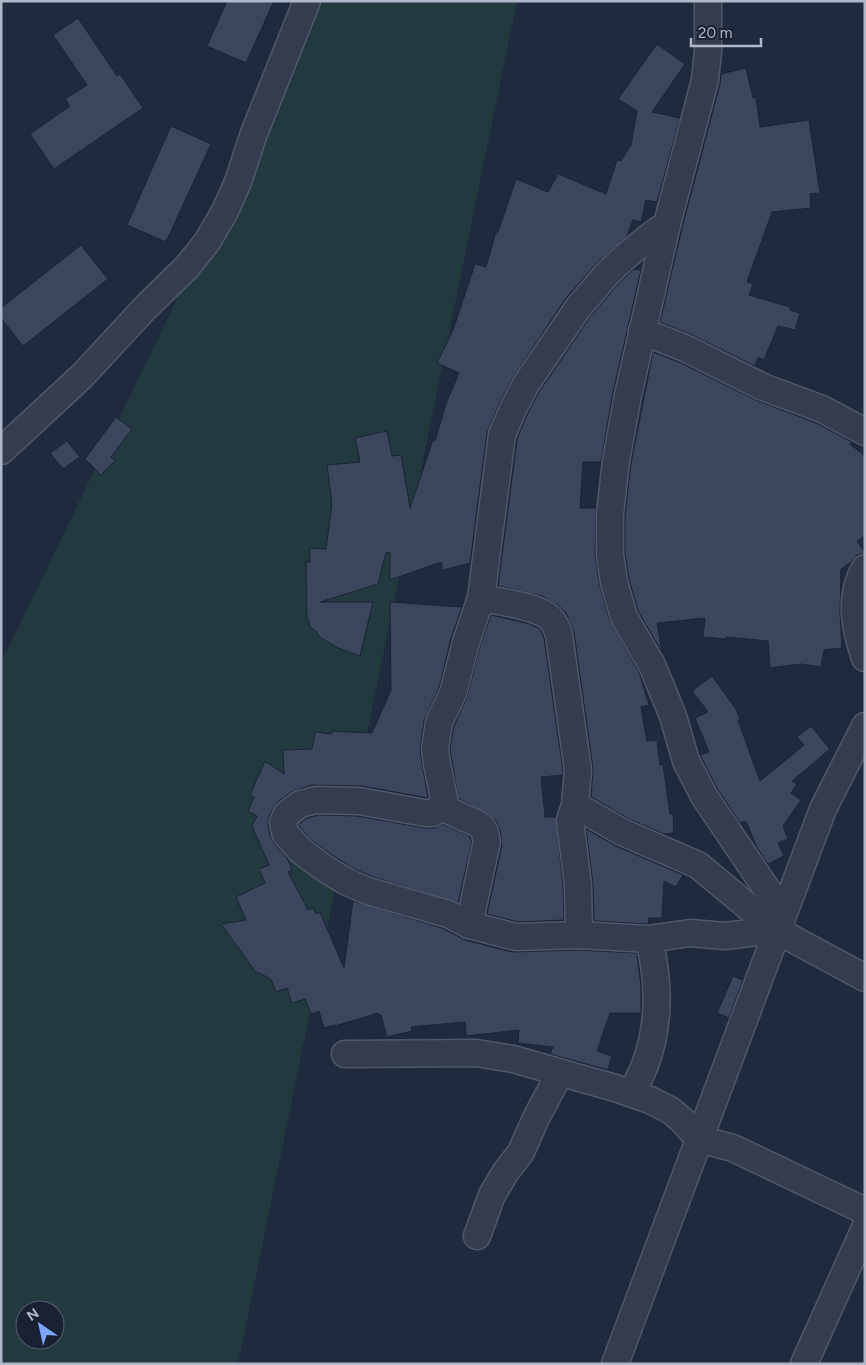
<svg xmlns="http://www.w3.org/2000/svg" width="866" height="1365" font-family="Figtree,sans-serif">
  <rect width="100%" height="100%" fill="#202a3d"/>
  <!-- green -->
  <path fill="#22393e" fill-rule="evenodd" d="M 321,1 L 517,1 L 238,1364 L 1,1364 L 1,657 L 6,653 ZM 25,1310 L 55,1310 L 55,1340 L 25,1340 Z"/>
  <!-- building -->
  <g fill="#3b465d" stroke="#1b2334">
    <polygon points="227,1 274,1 246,63 207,46"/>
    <polygon points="78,18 117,76 120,74 143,108 54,169 30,134 70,106 65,99 87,85 53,35"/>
    <polygon points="657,44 685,64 652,112 680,118 657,202 646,200 641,222 633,220 627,236 596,264 566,298 514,376 500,402 487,433 470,563 443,570 441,562 390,580 390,553 386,552 378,584 320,602 373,602 360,656 336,647 320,637 315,630 310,627 309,621 307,618 306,562 310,562 310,548 326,549 332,504 327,465 360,462 355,438 387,431 392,456 401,455 410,508 433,440 435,441 447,401 459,373 437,363 453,330 475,264 486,267 496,232 498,232 516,179 548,192 558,174 606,194 617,160 621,161 631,145 637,111 618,99"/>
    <polygon points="746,68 753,98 756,97 760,127 809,120 820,193 810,194 811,208 772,212 747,282 753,284 749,295 790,307 790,310 800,313 795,330 778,326 764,360 758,357 755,366 694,336 660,322 682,228 720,84 721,74"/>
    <polygon points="171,126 211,144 166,242 127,225"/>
    <polygon points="81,245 108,279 23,346 1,318 1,308"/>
    <polygon points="634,269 641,270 613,392 601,462 583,462 580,508 596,508 595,555 600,586 610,621 639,672 649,705 641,707 647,741 657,740 660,765 663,764 670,814 673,814 674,833 664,834 629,819 591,797 593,768 574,633 566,613 559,606 542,596 498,586 517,439 527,415 539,392 590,317 617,285"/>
    <polygon points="653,352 681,363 756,400 816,423 852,442 850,444 865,456 865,536 857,541 865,553 857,555 851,562 841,569 840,613 842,648 824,650 821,667 801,664 770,668 768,641 726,637 726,639 703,637 705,618 657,623 662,652 638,611 629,579 625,554 625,515 631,463"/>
    <polygon points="116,417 132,429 111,457 115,461 101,475 85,459"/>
    <polygon points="67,441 80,457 63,469 50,453"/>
    <polygon points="390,602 462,607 451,638 439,688 424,720 420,751 428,798 362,786 312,785 291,792 278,802 269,816 268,825 270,836 274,843 287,858 292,870 288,872 308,910 313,908 316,914 320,912 344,968 353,901 442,928 465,940 512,952 579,950 637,953 641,987 641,1013 610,1013 597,1051 612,1056 608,1070 550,1054 553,1047 518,1043 519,1030 466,1036 465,1022 411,1027 412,1031 387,1037 381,1015 379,1015 378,1013 335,1026 335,1025 324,1028 319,1011 311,1014 305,999 292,1003 287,988 276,992 271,979 255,971 221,924 246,920 236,897 265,883 259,869 269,865 252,826 257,816 248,811 254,797 250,795 265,761 284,774 283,750 312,749 315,732 332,734 332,731 372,733 391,690"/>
    <polygon points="491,615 530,624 540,629 544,638 563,770 563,775 541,777 545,817 556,817 563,886 564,920 518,922 487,914 502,845 500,830 495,820 490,815 458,798 450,749 454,726 467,697 480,646"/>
    <polygon points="712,676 736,709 740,719 738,720 760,781 804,745 797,737 811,726 830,749 792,781 797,784 791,793 801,800 783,826 788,839 778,843 784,856 768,864 757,848 746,821 740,823 717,788 700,755 709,752 695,718 708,712 692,691"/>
    <polygon points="318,815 357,816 425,828 434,828 443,824 469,836 472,842 458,903 373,877 354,869 335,857 311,840 299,826 299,824 307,818"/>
    <polygon points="586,829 616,846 683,875 676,887 664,881 662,918 649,918 648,924 594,921 593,883"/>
    <polygon points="733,976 743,980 729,1018 717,1013"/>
  </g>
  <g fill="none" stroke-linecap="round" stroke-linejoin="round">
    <!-- street casing -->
    <g stroke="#4f5768" stroke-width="29">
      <g id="street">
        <polyline points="708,1 708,51 705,80 667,224 628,395 616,461 610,514 610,555 614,582 624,617 652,665 673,716 686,761 704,796 768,891 776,930"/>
        <polyline points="667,224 649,237 626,256 606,275 578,308 526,384 513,409 502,435 481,598 466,642 453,693 439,722 435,749 437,764 444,799 439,809 433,813 425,813 359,801 316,800 300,804 287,814 283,822 285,833 301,851 327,870 347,882 368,891 448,914 469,925 516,937 579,935 649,939 690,933 725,936 776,930"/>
        <polyline points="642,331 687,349 763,387 822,409 865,432"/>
        <polyline points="1,451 82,376 146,307 187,267 207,242 225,211 238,182 253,136 307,1"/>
        <path d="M 865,568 C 848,597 855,629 865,658"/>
        <path d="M 481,598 C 499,602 536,605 550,618 C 555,623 557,628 559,635 L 578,770 L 575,805 L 570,820 L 578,885 L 579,935"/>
        <polyline points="575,805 622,832 698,865 776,930 865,978"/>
        <polyline points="441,807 476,823 482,827 485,833 487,842 484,855 469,925"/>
        <polyline points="345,1054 476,1053 513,1059 615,1088 650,1100 670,1110 682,1120 699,1139 733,1148 865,1211"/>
        <path d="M 632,1093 C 636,1084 641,1075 645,1065 C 660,1025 659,980 649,939"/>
        <polyline points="477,1236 492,1195 505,1173 521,1152 536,1118 560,1073"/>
        <polyline points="615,1364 823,809 865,726"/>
        <polyline points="804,1364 865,1228"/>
      </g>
    </g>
    <!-- street -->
    <use href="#street" stroke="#343c4d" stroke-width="26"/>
  </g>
  <!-- border -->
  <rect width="866" height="1365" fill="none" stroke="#afb7c9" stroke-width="5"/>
  <!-- north arrow -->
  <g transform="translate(40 1325) rotate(326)"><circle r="24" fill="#192132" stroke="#555d6e"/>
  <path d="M0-4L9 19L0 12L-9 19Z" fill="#7ea6ff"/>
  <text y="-8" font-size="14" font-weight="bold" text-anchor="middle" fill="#afb7c9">N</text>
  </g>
  <!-- scale -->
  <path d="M691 38v8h70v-8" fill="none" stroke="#afb7c9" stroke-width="2.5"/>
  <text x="698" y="38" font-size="15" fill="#afb7c9" stroke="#192132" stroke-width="4" paint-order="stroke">20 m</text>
</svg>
